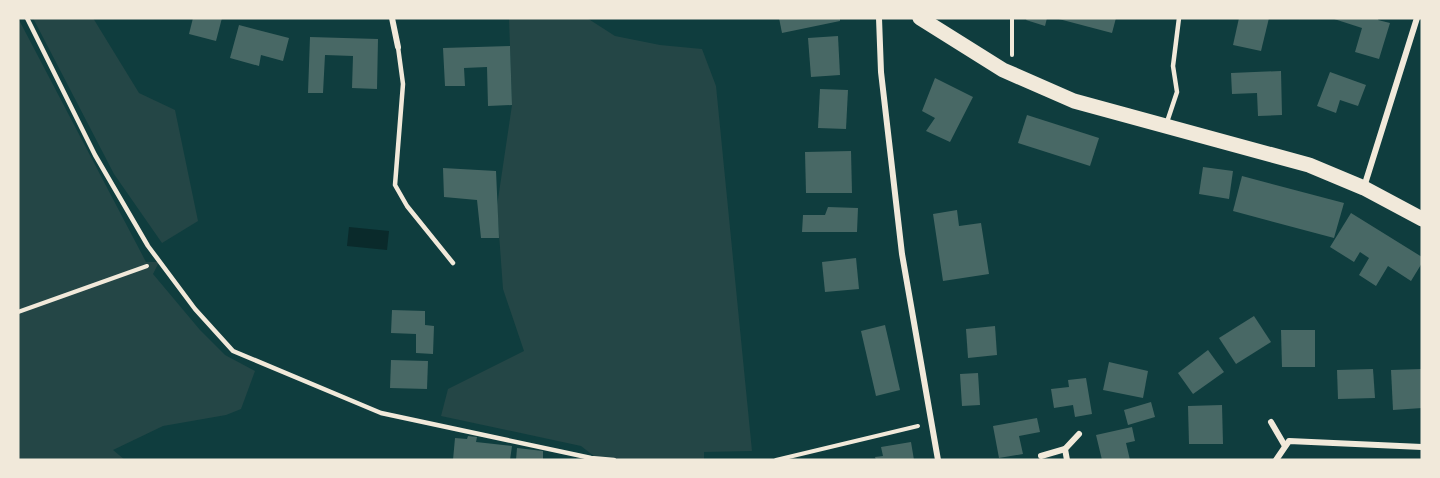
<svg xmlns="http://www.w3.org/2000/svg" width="1440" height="478" font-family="'PT Serif',serif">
  <rect width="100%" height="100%" fill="#0f3d3e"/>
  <!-- green -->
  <g fill="#244646">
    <polygon points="18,18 146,262 159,262 153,274 200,330 225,355 255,371 241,409 226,415 163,426 113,450 125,460 18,460"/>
    <polygon points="33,18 93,18 139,93 175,110 198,221 162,243 114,174"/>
    <polygon points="509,18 587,18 615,36 660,45 702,49 716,86 752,451 704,452 704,460 599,460 581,446 441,416 448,389 524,351 503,289 497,206 512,105"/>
  </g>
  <!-- water -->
  <polygon fill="#0a2a2b" points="349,227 389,231 387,250 347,246"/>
  <!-- building -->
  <g fill="#486865">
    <polygon points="193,18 222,18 216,41 189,34"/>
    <polygon points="779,18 840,18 840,21 782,33"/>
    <polygon points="1027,18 1047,18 1045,26 1026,20"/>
    <polygon points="1055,18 1116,18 1112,33"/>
    <polygon points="1239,18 1269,18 1261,51 1233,45"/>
    <polygon points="1331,18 1379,18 1378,20 1390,23 1379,59 1355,52 1362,28"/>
    <polygon points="239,25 289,38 283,61 261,55 259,66 230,58"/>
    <polygon points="838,36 840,75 811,77 808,38"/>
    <polygon points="310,37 378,39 377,89 352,88 353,56 325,55 323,93 308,93"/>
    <polygon points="510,46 512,105 488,106 487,67 464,68 465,86 445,86 443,48"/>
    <polygon points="1281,71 1282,115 1258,116 1257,93 1232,94 1231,73"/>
    <polygon points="1330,72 1366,85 1358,106 1340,100 1336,113 1317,106"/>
    <polygon points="935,78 973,97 950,142 926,131 935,118 922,111"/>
    <polygon points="820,89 848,90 846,129 818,128"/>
    <polygon points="1027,115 1099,138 1090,166 1018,143"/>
    <polygon points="851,151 852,193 806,193 805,152"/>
    <polygon points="1203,167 1233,171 1229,199 1199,194"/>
    <polygon points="443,168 496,171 499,238 481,238 477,200 444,197"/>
    <polygon points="1242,176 1344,203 1334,238 1233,211"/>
    <polygon points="828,207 858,208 857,232 802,232 803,215 825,215"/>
    <polygon points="957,210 959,226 981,223 989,274 943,281 933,214"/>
    <polygon points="1351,213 1422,257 1422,263 1411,281 1388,266 1376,286 1359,275 1369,258 1360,252 1354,262 1330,247"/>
    <polygon points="856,258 859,289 825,292 822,262"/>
    <polygon points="392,310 425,311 425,325 434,326 433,354 416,353 416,334 391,333"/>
    <polygon points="1254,316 1271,342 1236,364 1219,338"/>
    <polygon points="885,325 900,390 876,396 861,331"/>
    <polygon points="995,326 997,355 968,358 966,329"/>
    <polygon points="1281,330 1315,330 1315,367 1282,367"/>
    <polygon points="1208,350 1224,372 1193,394 1178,373"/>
    <polygon points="391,360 428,361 427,389 390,388"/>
    <polygon points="1109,362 1148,371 1143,398 1103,390"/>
    <polygon points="1373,369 1375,398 1338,399 1337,370"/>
    <polygon points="1422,369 1422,408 1393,410 1391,370"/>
    <polygon points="978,373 980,405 962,406 960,374"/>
    <polygon points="1086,378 1092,414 1075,417 1073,405 1054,408 1051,389 1069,387 1068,380"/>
    <polygon points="1151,402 1155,417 1128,425 1124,410"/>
    <polygon points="1222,405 1223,444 1189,444 1188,406"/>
    <polygon points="1037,418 1040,432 1019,436 1023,454 999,458 993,426"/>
    <polygon points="1132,427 1135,441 1126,443 1130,460 1102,460 1096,435"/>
    <polygon points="468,436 477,437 476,442 512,446 510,460 453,460 455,438 467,439"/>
    <polygon points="911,442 914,460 876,460 875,457 883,456 881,447"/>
    <polygon points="517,448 543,451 543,460 516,460"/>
  </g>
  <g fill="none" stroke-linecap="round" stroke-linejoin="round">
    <!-- path -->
    <g stroke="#f1e9da" stroke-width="4">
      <polyline points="1012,18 1012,55"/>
      <polyline points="18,312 147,266"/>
      <polyline points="776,460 918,426"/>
    </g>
    <!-- service -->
    <g stroke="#f1e9da" stroke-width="4.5">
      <polyline points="27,18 95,155 148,246 195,309 233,351 381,413 591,458 614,460"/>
      <polyline points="398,47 403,84 395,185 407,206 453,263"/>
      <polyline points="1167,122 1177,92 1173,66 1179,18"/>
    </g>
    <!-- minor -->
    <g stroke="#f1e9da" stroke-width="6">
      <polyline points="392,18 398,47"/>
      <polyline points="879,18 881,72 902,254 938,460"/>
      <polyline points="1364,187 1417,18"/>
      <polyline points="1271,422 1285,446"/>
      <polyline points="1065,449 1067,460"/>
      <polyline points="1041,456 1065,449 1079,434"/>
      <polyline points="1276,460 1289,441 1422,447"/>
    </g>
    <!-- primary -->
    <polyline stroke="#f1e9da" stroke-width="15" points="920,18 1003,70 1074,101 1309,165 1364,188 1422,219"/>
  </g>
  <!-- border -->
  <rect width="1440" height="478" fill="none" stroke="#f1e9da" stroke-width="39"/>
</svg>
